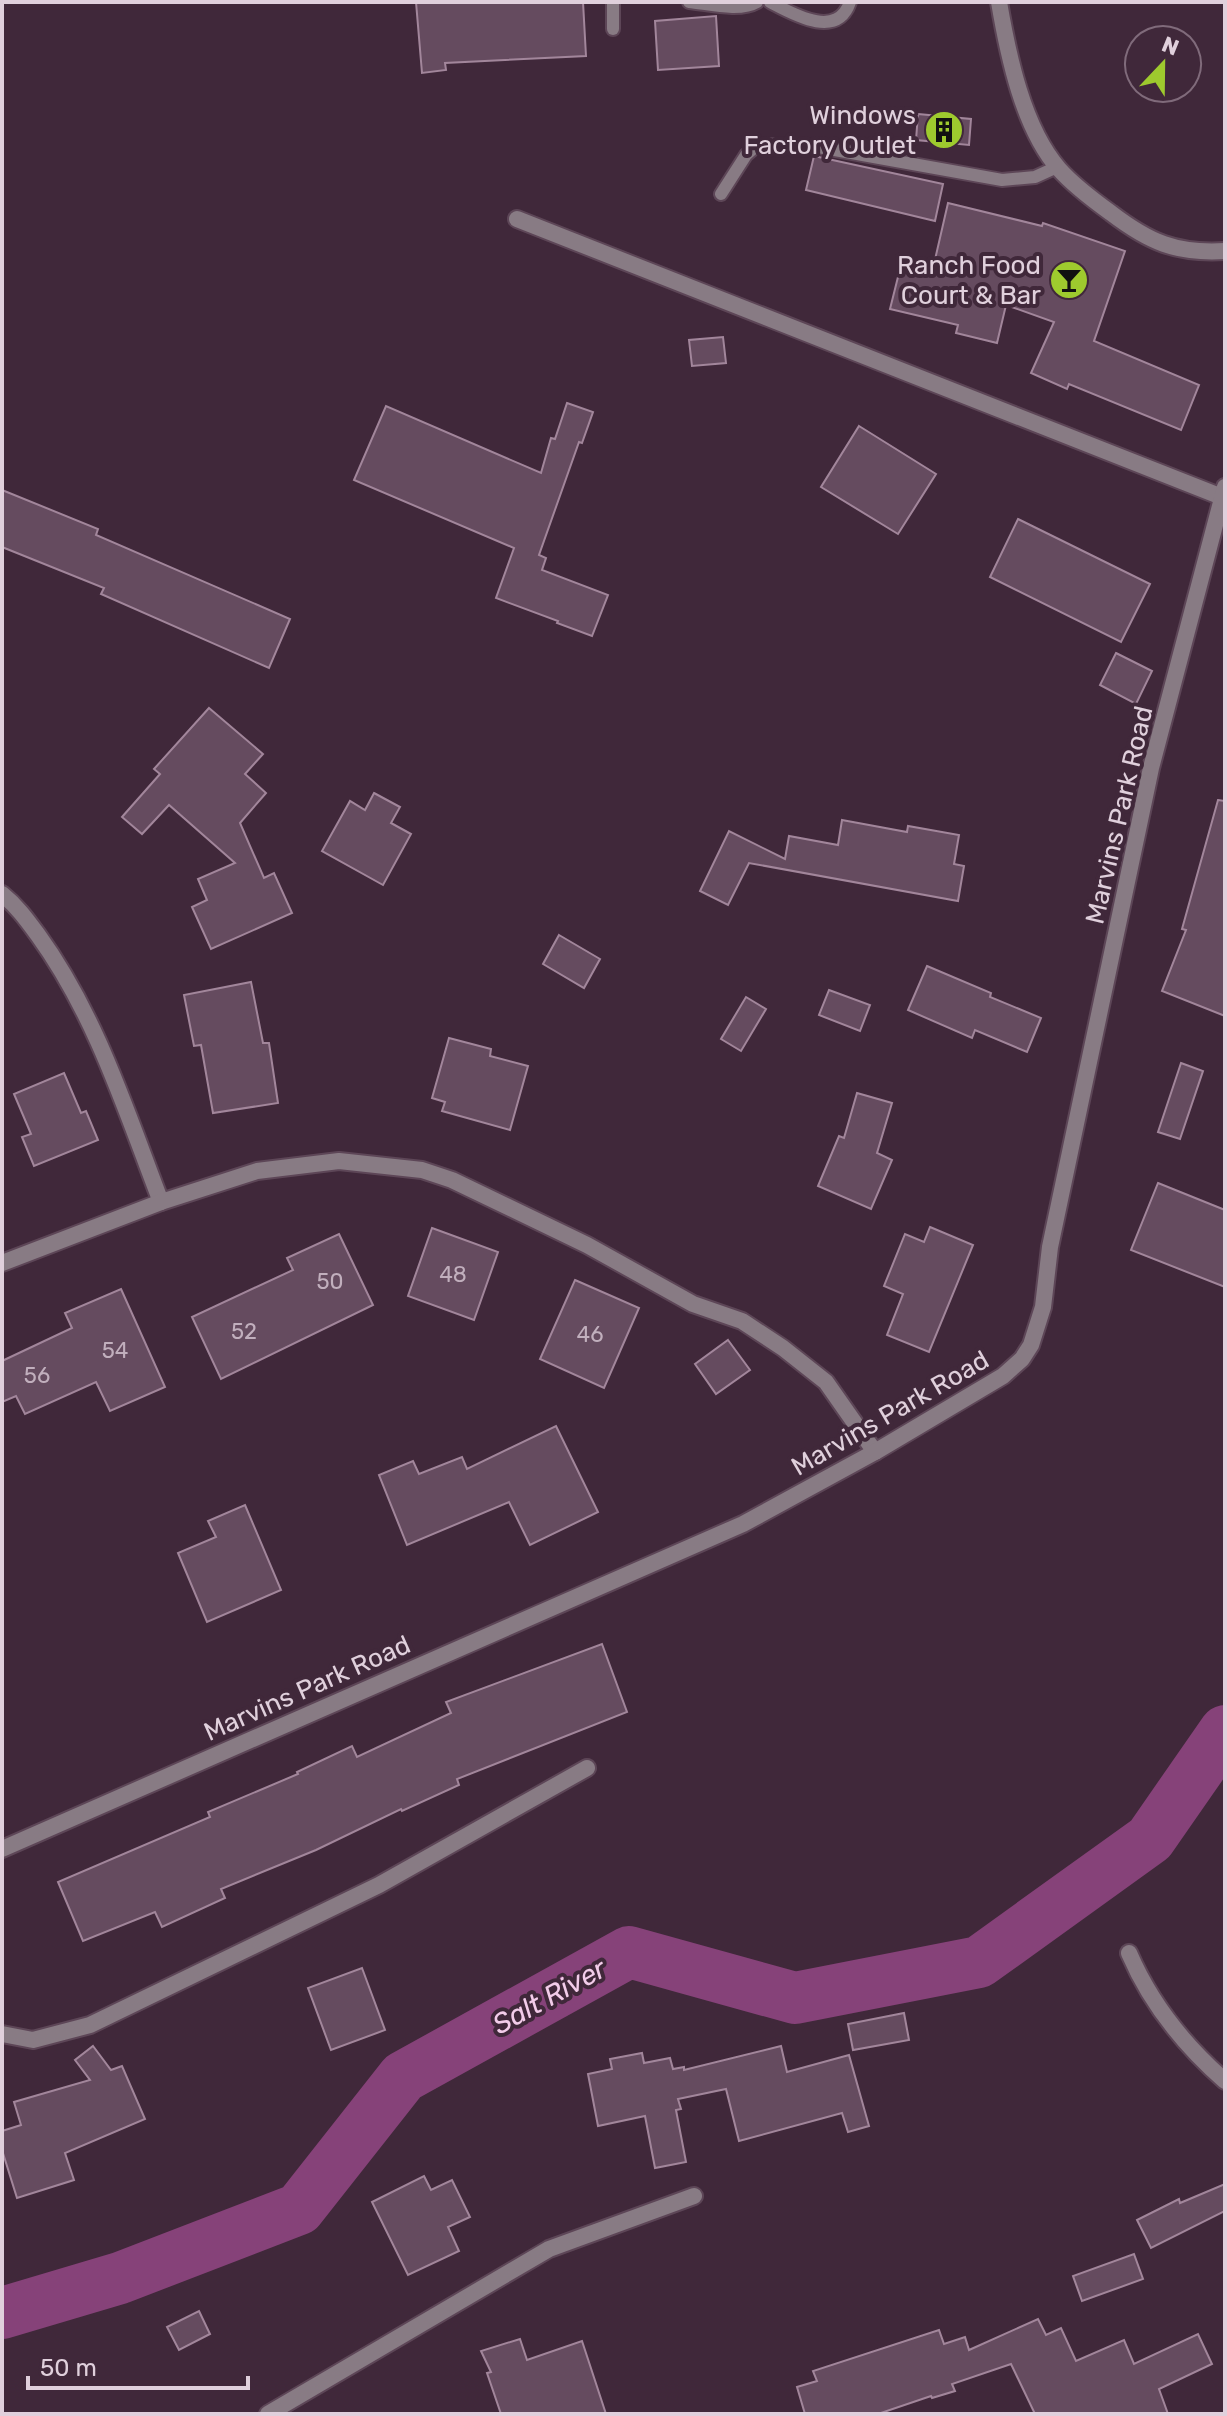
<svg xmlns="http://www.w3.org/2000/svg" width="1227" height="2416" font-family="Rubik,sans-serif">
  <rect width="100%" height="100%" fill="#40283a"/>
  <g fill="none" stroke-linecap="round" stroke-linejoin="round">
    <!-- river -->
    <polyline stroke="#864279" stroke-width="52" points="2,2313 120,2278 299,2209 403,2077 629,1952 795,1998 979,1962 1150,1839 1225,1731"/>
  </g>
  <!-- building -->
  <g fill="#654b5f" stroke="#a2869b" stroke-width="2">
    <polygon points="416,2 583,2 586,56 445,63 446,70 422,73"/>
    <polygon points="716,16 719,66 658,70 655,21"/>
    <polygon points="918,114 971,119 969,145 916,140"/>
    <polygon points="814,156 943,184 935,221 806,190"/>
    <polygon points="948,203 1042,226 1043,223 1125,251 1094,341 1199,385 1181,430 1069,384 1067,389 1031,373 1054,322 1006,305 997,343 956,333 958,325 890,309 903,257 934,264"/>
    <polygon points="723,337 726,363 692,366 689,340"/>
    <polygon points="567,403 593,412 582,443 579,442 539,555 546,558 542,570 608,595 592,636 557,623 558,621 496,598 514,548 354,480 386,406 541,473 551,438 555,439"/>
    <polygon points="859,426 936,474 898,534 821,487"/>
    <polygon points="2,490 98,529 96,535 290,619 269,668 101,594 104,588 2,547"/>
    <polygon points="1018,519 1150,584 1121,642 990,577"/>
    <polygon points="1116,653 1152,671 1136,704 1100,685"/>
    <polygon points="209,708 263,754 245,774 266,793 240,823 264,878 274,873 292,913 211,949 192,907 207,900 198,879 235,863 169,805 142,834 122,817 160,774 154,769"/>
    <polygon points="374,793 400,807 391,823 411,834 383,885 322,851 350,801 365,810"/>
    <polygon points="1218,800 1225,801 1225,1016 1162,991 1186,930 1182,929"/>
    <polygon points="842,820 907,832 908,826 959,835 954,864 964,866 958,901 749,863 728,905 700,891 729,831 785,859 789,836 838,845"/>
    <polygon points="559,935 600,959 584,988 543,964"/>
    <polygon points="927,966 991,993 990,997 1041,1018 1027,1052 975,1030 972,1038 908,1010"/>
    <polygon points="251,982 263,1043 269,1043 278,1103 213,1113 201,1045 194,1046 184,995"/>
    <polygon points="829,990 870,1005 860,1031 819,1015"/>
    <polygon points="746,997 766,1009 741,1051 721,1039"/>
    <polygon points="449,1038 491,1049 490,1056 528,1066 510,1130 442,1111 445,1102 432,1098"/>
    <polygon points="1181,1063 1203,1071 1180,1139 1158,1132"/>
    <polygon points="64,1073 81,1113 86,1111 98,1140 34,1166 22,1137 31,1134 14,1094"/>
    <polygon points="857,1093 892,1103 877,1153 892,1160 871,1209 818,1186 839,1136 844,1138"/>
    <polygon points="1158,1183 1225,1210 1225,1287 1131,1250"/>
    <polygon points="930,1227 973,1245 929,1352 887,1335 903,1294 884,1286 905,1234 924,1242"/>
    <polygon points="432,1228 498,1252 474,1320 408,1296"/>
    <polygon points="339,1234 373,1305 221,1379 192,1317 293,1270 287,1258"/>
    <polygon points="575,1280 639,1308 604,1388 540,1359"/>
    <polygon points="121,1289 165,1387 110,1411 96,1382 25,1414 16,1396 2,1402 2,1361 72,1328 65,1313"/>
    <polygon points="728,1340 750,1370 716,1394 695,1364"/>
    <polygon points="556,1426 598,1512 530,1545 509,1502 407,1545 379,1475 413,1461 419,1474 462,1457 467,1469"/>
    <polygon points="245,1505 281,1590 207,1622 178,1553 216,1537 208,1521"/>
    <polygon points="602,1644 627,1712 457,1779 459,1785 402,1811 401,1809 316,1850 221,1889 225,1898 162,1927 155,1912 83,1941 58,1882 210,1817 208,1812 298,1774 297,1772 352,1746 357,1757 451,1713 446,1702"/>
    <polygon points="362,1968 385,2030 331,2050 308,1988"/>
    <polygon points="904,2013 909,2040 853,2050 848,2024"/>
    <polygon points="93,2046 111,2070 122,2066 145,2119 65,2153 74,2180 17,2198 2,2150 2,2131 21,2125 14,2102 90,2080 75,2060"/>
    <polygon points="781,2046 787,2072 849,2055 869,2126 848,2132 842,2113 739,2141 726,2089 678,2099 681,2109 676,2110 686,2162 655,2168 645,2116 598,2126 588,2074 612,2069 610,2059 642,2053 644,2063 670,2058 673,2069 684,2067 684,2070"/>
    <polygon points="424,2176 431,2190 452,2180 470,2217 448,2227 459,2251 408,2275 372,2202"/>
    <polygon points="1225,2184 1225,2211 1151,2248 1137,2220 1179,2199 1180,2203"/>
    <polygon points="1134,2254 1143,2279 1082,2301 1073,2276"/>
    <polygon points="199,2311 210,2334 179,2350 167,2327"/>
    <polygon points="1038,2319 1046,2335 1061,2328 1076,2361 1124,2340 1134,2364 1198,2334 1212,2364 1159,2389 1168,2414 1035,2414 1011,2364 952,2384 955,2391 932,2398 931,2396 878,2414 805,2414 797,2387 817,2381 813,2371 939,2330 944,2344 965,2337 969,2350"/>
    <polygon points="520,2339 527,2360 582,2341 606,2414 501,2414 487,2373 491,2372 481,2351"/>
  </g>
  <g fill="none" stroke-linecap="round" stroke-linejoin="round">
    <!-- lane casing -->
    <g stroke="#5d4657" stroke-width="16">
      <g id="lane">
        <polyline points="613,2 613,29"/>
        <path d="M 689,2 C 709,4 740,12 757,2"/>
        <path d="M 770,2 C 793,14 837,40 850,2"/>
        <polyline points="721,194 746,155 754,148 764,145 818,147 1002,180 1035,177 1057,167"/>
      </g>
    </g>
    <!-- street casing -->
    <g stroke="#5d4657" stroke-width="20">
      <g id="street">
        <path d="M 999,2 C 1008,55 1023,128 1059,169 C 1074,186 1093,200 1111,213 C 1149,242 1176,254 1225,251"/>
        <polyline points="517,219 1222,497"/>
        <path d="M 2,894 C 17,906 27,920 38,935 C 96,1015 126,1111 161,1202"/>
        <polyline points="2,1263 161,1202 257,1171 339,1161 422,1170 452,1180 587,1245 693,1304 742,1321 783,1348 826,1382 875,1452"/>
        <polyline points="2,1849 743,1524 875,1452 1003,1376 1022,1359 1031,1345 1043,1307 1050,1247 1151,768 1225,487"/>
        <path d="M 1129,1953 C 1150,2002 1185,2046 1225,2081"/>
        <polyline points="2,2034 33,2040 90,2025 379,1885 587,1768"/>
        <polyline points="268,2414 549,2249 694,2196"/>
      </g>
    </g>
    <!-- lane -->
    <use href="#lane" stroke="#887b84" stroke-width="12"/>
    <!-- street -->
    <use href="#street" stroke="#887b84" stroke-width="16"/>
  </g>
  <!-- icons -->
  <defs>
    <g id="building-disc" transform="scale(2)"><circle r="9.5" fill="#9eca2e" stroke="#40283a"/><path d="M-4-6H4V6H1V3H-1V6H-4ZM-2.5-4.3h1.7v1.8h-1.7ZM.8-4.3h1.7v1.8H.8ZM-2.5-1h1.7V.8h-1.7ZM.8-1h1.7V.8H.8Z" fill="#111"/></g>
    <g id="bar-disc" transform="scale(2)"><circle r="9.5" fill="#9eca2e" stroke="#40283a"/><path d="M-6-5H6L.8 .8V4.5H3.5V6h-7V4.5H-.8V.8Z" fill="#111"/></g>
  </defs>
  <g fill-rule="evenodd">
    <use href="#building-disc" x="944" y="130"/>
    <use href="#bar-disc" x="1069" y="280"/>
  </g>
  <g text-anchor="middle" stroke-width="8" stroke-linejoin="round" paint-order="stroke">
    <!-- number labels -->
    <g font-size="22" fill="#c1afbd">
      <text x="453" y="1282">48</text>
      <text x="330" y="1289">50</text>
      <text x="244" y="1339">52</text>
      <text x="590" y="1342">46</text>
      <text x="115" y="1358">54</text>
      <text x="37" y="1383">56</text>
    </g>
    <!-- poi labels -->
    <g font-size="26" fill="#e0d0dc" stroke="#40283a" text-anchor="end">
      <text x="916" y="124">Windows<tspan x="916" dy="30">Factory Outlet</tspan></text>
      <text x="1041" y="274">Ranch Food<tspan x="1041" dy="30">Court &amp; Bar</tspan></text>
    </g>
    <!-- street labels -->
    <g font-size="26" fill="#e0d0dc" stroke="#40283a">
      <text transform="translate(1119 815) rotate(-77)" y="9">Marvins Park Road</text>
      <text transform="translate(890 1413) rotate(-30)" y="9">Marvins Park Road</text>
      <text transform="translate(307 1688) rotate(-24)" y="9">Marvins Park Road</text>
    </g>
    <!-- water labels -->
    <g font-size="28" font-style="italic" fill="#f3ccea" stroke="#40283a">
      <text transform="translate(549 1996) rotate(-29)" y="10">Salt River</text>
    </g>
  </g>
  <!-- border -->
  <rect width="1227" height="2416" fill="none" stroke="#e0d0dc" stroke-width="8"/>
  <!-- north arrow -->
  <g transform="translate(1163 64) rotate(22)"><circle r="38" fill="#40283a" stroke="#806b7b" stroke-width="2"/>
  <path d="M0-6L14 30L0 20L-14 30Z" fill="#9eca2e"/>
  <text y="-12" font-size="22" font-weight="bold" text-anchor="middle" fill="#e0d0dc">N</text>
  </g>
  <!-- scale -->
  <path d="M28 2376v12h220v-12" fill="none" stroke="#e0d0dc" stroke-width="4"/>
  <text x="40" y="2376" font-size="24" fill="#e0d0dc" stroke="#40283a" stroke-width="6" paint-order="stroke">50 m</text>
</svg>
